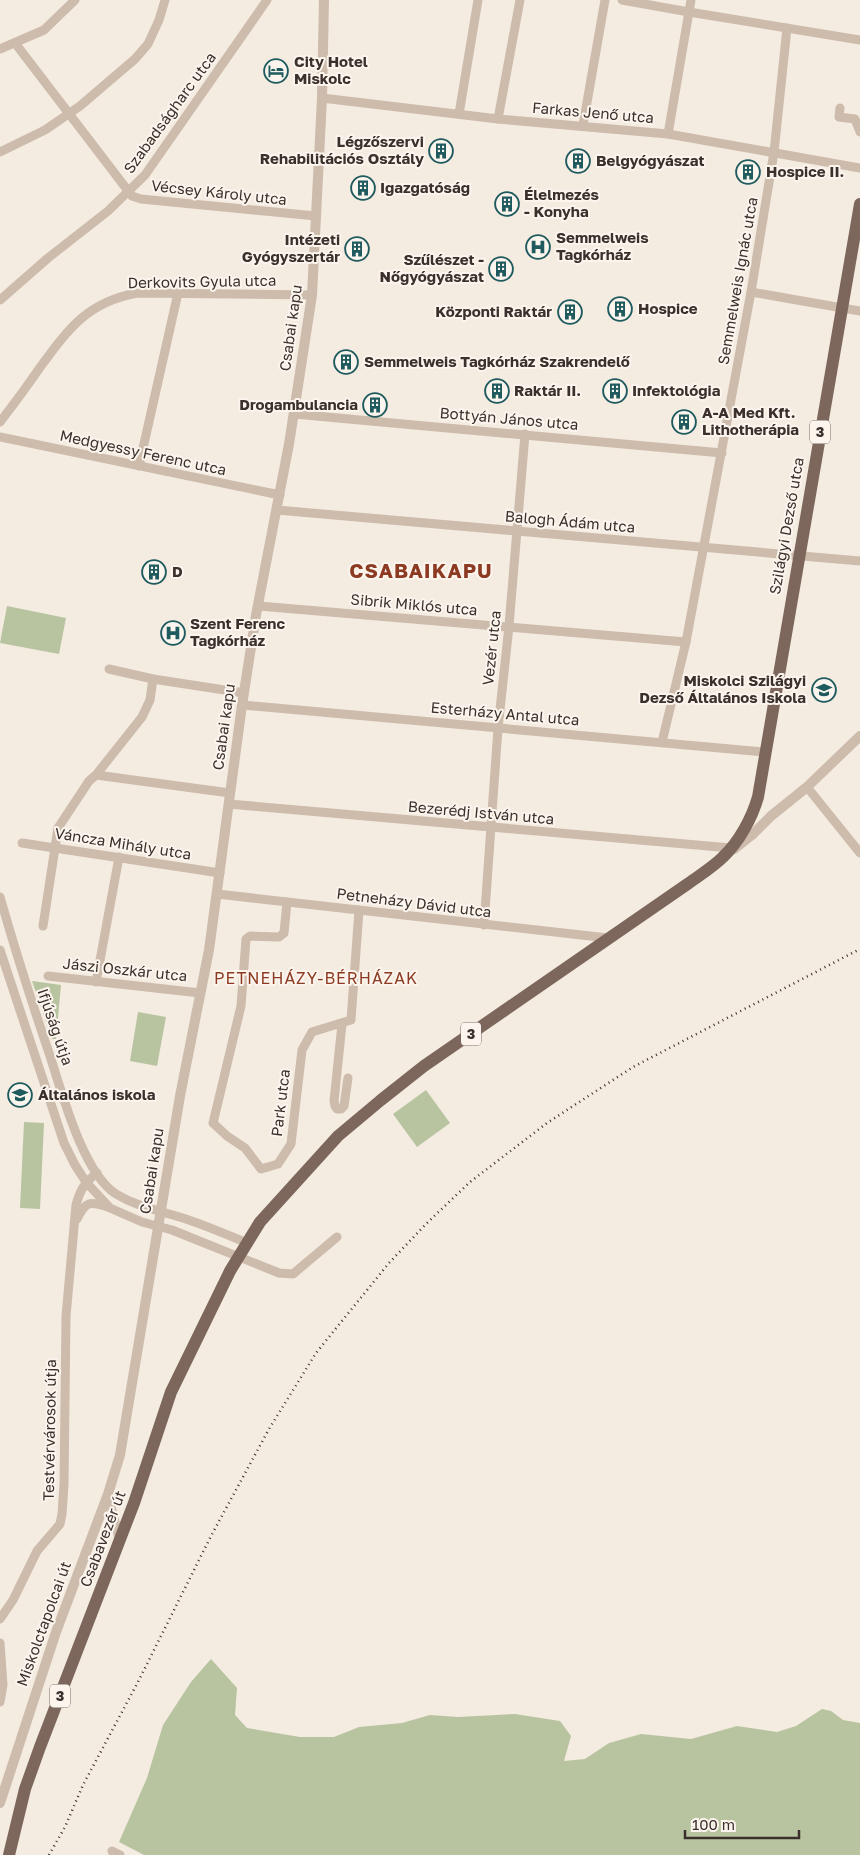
<svg xmlns="http://www.w3.org/2000/svg" width="860" height="1855" font-family="'Golos Text',sans-serif">
  <rect width="100%" height="100%" fill="#f4ebe1"/>
  <!-- green -->
  <g fill="#b8c4a0">
    <polygon points="7,606 66,618 59,654 0,643"/>
    <polygon points="32,981 61,985 56,1039 52,1039"/>
    <polygon points="138,1012 166,1017 157,1066 130,1061"/>
    <polygon points="426,1090 450,1123 417,1147 393,1114"/>
    <polygon points="24,1122 44,1123 40,1209 20,1208"/>
    <polygon points="211,1659 237,1688 235,1715 247,1728 300,1737 334,1737 359,1727 402,1723 430,1715 458,1717 515,1714 560,1721 571,1736 564,1761 585,1759 609,1743 641,1734 691,1739 737,1726 777,1732 796,1726 822,1709 831,1711 843,1720 860,1723 860,1855 144,1855 119,1842 147,1778 163,1725 191,1682"/>
  </g>
  <g fill="none" stroke-linecap="round" stroke-linejoin="round">
    <!-- minor -->
    <g stroke="#cdbbac" stroke-width="9">
      <polyline points="622,0 689,12 860,40"/>
      <polyline points="15,43 132,196 141,199 316,216"/>
      <polyline points="0,49 44,30 75,0"/>
      <polyline points="322,98 498,119 668,134 860,168"/>
      <polyline points="840,108 839,117 855,119 860,132"/>
      <polyline points="459,114 478,0"/>
      <polyline points="498,119 520,0"/>
      <polyline points="583,125 605,0"/>
      <polyline points="668,134 691,0"/>
      <polyline points="0,152 45,130 80,106 135,59 148,44 159,20 165,0"/>
      <polyline points="751,292 860,311"/>
      <polyline points="0,300 48,258 108,211 145,175 267,0"/>
      <polyline points="294,414 722,453"/>
      <path d="M 0,422 C 14,404 28,385 41,366 C 69,328 88,302 137,293 L 312,295"/>
      <polyline points="0,437 280,495"/>
      <polyline points="139,466 178,293"/>
      <polyline points="277,510 860,561"/>
      <polyline points="259,606 686,642"/>
      <polyline points="109,669 153,679 244,693"/>
      <polyline points="242,705 765,752"/>
      <polyline points="662,742 686,642 751,292 774,152 787,28"/>
      <polyline points="96,775 230,793"/>
      <polyline points="807,787 860,853"/>
      <polyline points="229,804 731,848"/>
      <polyline points="22,843 220,873"/>
      <polyline points="217,894 608,938"/>
      <path d="M 0,897 C 15,950 32,1003 50,1056 C 62,1093 83,1173 116,1194 C 134,1205 153,1209 173,1215 C 198,1222 223,1233 247,1243"/>
      <polyline points="287,902 284,933 279,937 250,936 246,939 241,1006 213,1123 227,1136 245,1148 261,1169 278,1164 291,1144 302,1050 312,1032 351,1020 359,910"/>
      <polyline points="484,925 498,728 509,626 525,434"/>
      <polyline points="43,926 58,828 89,781 96,775 142,717 150,700 153,679"/>
      <polyline points="0,950 64,1143 75,1165 86,1182 110,1208 142,1222 172,1230 279,1273 293,1274 337,1237"/>
      <polyline points="48,976 200,993"/>
      <polyline points="96,982 119,857"/>
      <polyline points="342,1024 334,1101 335,1106 337,1109 341,1109 344,1106 348,1078"/>
      <path d="M 77,1219 C 86,1201 89,1201 108,1207"/>
      <polyline points="108,1494 119,1538"/>
      <path d="M 0,1619 L 13,1600 L 37,1551 L 60,1524 L 62,1514 L 64,1485 L 66,1316 L 76,1205 C 80,1190 85,1182 97,1173"/>
      <polyline points="0,1643 3,1685 0,1702"/>
      <polyline points="112,1851 120,1855"/>
    </g>
    <!-- tertiary -->
    <g stroke="#cdbbac" stroke-width="10">
      <polyline points="734,849 753,834 771,816 807,787 860,736"/>
      <polyline points="0,1803 56,1632 108,1494 120,1455 180,1096 209,950 242,705 256,615 289,444 312,295 322,98 324,0"/>
    </g>
    <!-- primary -->
    <path stroke="#7d675c" stroke-width="12" d="M 9,1855 L 25,1789 L 40,1747 L 134,1503 L 171,1392 L 230,1271 L 260,1222 L 338,1136 L 381,1100 L 424,1066 L 689,883 C 700,875 713,867 723,857 C 739,842 752,818 758,797 L 860,204"/>
    <!-- rail -->
    <polyline stroke="#3b302b" stroke-width="2.5" stroke-dasharray="1 4" stroke-linecap="butt" points="49,1855 65,1827 83,1785 139,1680 211,1536 269,1429 316,1353 389,1263 426,1224 470,1182 547,1123 633,1067 860,949"/>
  </g>
  <!-- icons -->
  <defs>
    <g id="hotel-ring" transform="scale(1.25)"><circle r="9.5" fill="#fbf5ee" stroke="#1f5a5e" stroke-width="1.5"/><path d="M-6-4.5h1.5V1H6V5H4.5V3h-9V5H-6ZM-4 0a1.8 1.8 0 1 1 3.6 0ZM.5 0V-2.5h3Q6-2.5 6 0Z" fill="#1f5a5e"/></g>
    <g id="building-ring" transform="scale(1.25)"><circle r="9.5" fill="#fbf5ee" stroke="#1f5a5e" stroke-width="1.5"/><path d="M-4-6H4V6H1V3H-1V6H-4ZM-2.5-4.3h1.7v1.8h-1.7ZM.8-4.3h1.7v1.8H.8ZM-2.5-1h1.7V.8h-1.7ZM.8-1h1.7V.8H.8Z" fill="#1f5a5e"/></g>
    <g id="hospital-ring" transform="scale(1.25)"><circle r="9.5" fill="#fbf5ee" stroke="#1f5a5e" stroke-width="1.5"/><path d="M-5-5h3v3.5h4V-5h3V5h-3V1.5h-4V5h-3Z" fill="#1f5a5e"/></g>
    <g id="school-ring" transform="scale(1.25)"><circle r="9.5" fill="#fbf5ee" stroke="#1f5a5e" stroke-width="1.5"/><path d="M0-5L7-2L0 1L-7-2ZM-4 1L0 2.5L4 1V4Q0 6-4 4Z" fill="#1f5a5e"/></g>
  </defs>
  <g fill-rule="evenodd">
    <use href="#hotel-ring" x="276" y="71"/>
    <use href="#building-ring" x="441" y="151"/>
    <use href="#building-ring" x="578" y="161"/>
    <use href="#building-ring" x="748" y="172"/>
    <use href="#building-ring" x="363" y="188"/>
    <use href="#building-ring" x="507" y="204"/>
    <use href="#hospital-ring" x="538" y="247"/>
    <use href="#building-ring" x="357" y="249"/>
    <use href="#building-ring" x="501" y="269"/>
    <use href="#building-ring" x="620" y="309"/>
    <use href="#building-ring" x="570" y="312"/>
    <use href="#building-ring" x="346" y="362"/>
    <use href="#building-ring" x="497" y="391"/>
    <use href="#building-ring" x="615" y="391"/>
    <use href="#building-ring" x="375" y="405"/>
    <use href="#building-ring" x="684" y="422"/>
    <use href="#building-ring" x="154" y="572"/>
    <use href="#hospital-ring" x="173" y="633"/>
    <use href="#school-ring" x="824" y="690"/>
    <use href="#school-ring" x="20" y="1095"/>
  </g>
  <g text-anchor="middle" stroke-width="4" stroke-linejoin="round" paint-order="stroke">
    <!-- shield labels -->
    <g fill="#fbf5ee" stroke="#756b66" stroke-width="1">
      <rect x="810" y="420.5" width="20" height="23" rx="4"/>
      <rect x="461" y="1022.5" width="20" height="23" rx="4"/>
      <rect x="50" y="1684.5" width="20" height="23" rx="4"/>
    </g>
    <g font-size="14" font-weight="bold" fill="#3b302b">
      <text x="820" y="437">3</text>
      <text x="471" y="1039">3</text>
      <text x="60" y="1701">3</text>
    </g>
    <!-- poi labels -->
    <g font-size="15" font-weight="bold" fill="#3b302b" stroke="#fbf5ee" text-anchor="start">
      <text x="294" y="67">City Hotel<tspan x="294" dy="17">Miskolc</tspan></text>
      <text x="424" y="147" text-anchor="end">Légzőszervi<tspan x="424" dy="17">Rehabilitációs Osztály</tspan></text>
      <text x="596" y="166">Belgyógyászat</text>
      <text x="766" y="177">Hospice II.</text>
      <text x="380" y="193">Igazgatóság</text>
      <text x="524" y="200">Élelmezés<tspan x="524" dy="17">- Konyha</tspan></text>
      <text x="556" y="243">Semmelweis<tspan x="556" dy="17">Tagkórház</tspan></text>
      <text x="340" y="245" text-anchor="end">Intézeti<tspan x="340" dy="17">Gyógyszertár</tspan></text>
      <text x="484" y="265" text-anchor="end">Szűlészet -<tspan x="484" dy="17">Nőgyógyászat</tspan></text>
      <text x="638" y="314">Hospice</text>
      <text x="552" y="317" text-anchor="end">Központi Raktár</text>
      <text x="364" y="367">Semmelweis Tagkórház Szakrendelő</text>
      <text x="514" y="396">Raktár II.</text>
      <text x="632" y="396">Infektológia</text>
      <text x="358" y="410" text-anchor="end">Drogambulancia</text>
      <text x="702" y="418">A-A Med Kft.<tspan x="702" dy="17">Lithotherápia</tspan></text>
      <text x="172" y="577">D</text>
      <text x="190" y="629">Szent Ferenc<tspan x="190" dy="17">Tagkórház</tspan></text>
      <text x="806" y="686" text-anchor="end">Miskolci Szilágyi<tspan x="806" dy="17">Dezső Általános Iskola</tspan></text>
      <text x="38" y="1100">Általános iskola</text>
    </g>
    <!-- street labels -->
    <g font-size="15" fill="#3b302b" stroke="#fbf5ee">
      <text transform="translate(170 113) rotate(-54)" y="5">Szabadságharc utca</text>
      <text transform="translate(593 113) rotate(5)" y="5">Farkas Jenő utca</text>
      <text transform="translate(219 193) rotate(6)" y="5">Vécsey Károly utca</text>
      <text transform="translate(738 281) rotate(-80)" y="5">Semmelweis Ignác utca</text>
      <text transform="translate(202 282) rotate(-1)" y="5">Derkovits Gyula utca</text>
      <text transform="translate(291 328) rotate(-82)" y="5">Csabai kapu</text>
      <text transform="translate(509 419) rotate(5)" y="5">Bottyán János utca</text>
      <text transform="translate(143 453) rotate(12)" y="5">Medgyessy Ferenc utca</text>
      <text transform="translate(570 522) rotate(5)" y="5">Balogh Ádám utca</text>
      <text transform="translate(787 526) rotate(-80)" y="5">Szilágyi Dezső utca</text>
      <text transform="translate(414 605) rotate(5)" y="5">Sibrik Miklós utca</text>
      <text transform="translate(492 648) rotate(-84)" y="5">Vezér utca</text>
      <text transform="translate(505 714) rotate(5)" y="5">Esterházy Antal utca</text>
      <text transform="translate(224 727) rotate(-82)" y="5">Csabai kapu</text>
      <text transform="translate(481 813) rotate(5)" y="5">Bezerédj István utca</text>
      <text transform="translate(123 844) rotate(9)" y="5">Váncza Mihály utca</text>
      <text transform="translate(414 903) rotate(7)" y="5">Petneházy Dávid utca</text>
      <text transform="translate(125 970) rotate(6)" y="5">Jászi Oszkár utca</text>
      <text transform="translate(55 1027) rotate(71)" y="5">Ifjúság útja</text>
      <text transform="translate(281 1103) rotate(-83)" y="5">Park utca</text>
      <text transform="translate(152 1171) rotate(-81)" y="5">Csabai kapu</text>
      <text transform="translate(50 1430) rotate(-89)" y="5">Testvérvárosok útja</text>
      <text transform="translate(103 1539) rotate(-69)" y="5">Csabavezér út</text>
      <text transform="translate(44 1624) rotate(-70)" y="5">Miskolctapolcai út</text>
    </g>
    <!-- neighbourhood labels -->
    <g font-size="16" letter-spacing="1" fill="#8c3b22" stroke="#fbf5ee">
      <text x="316" y="984">PETNEHÁZY-BÉRHÁZAK</text>
    </g>
    <!-- district labels -->
    <g font-size="20" font-weight="bold" letter-spacing="1" fill="#8c3b22" stroke="#fbf5ee">
      <text x="421" y="578">CSABAIKAPU</text>
    </g>
  </g>
  <!-- scale -->
  <path d="M685 1830v8h114v-8" fill="none" stroke="#3b302b" stroke-width="2.5"/>
  <text x="692" y="1830" font-size="15" fill="#3b302b" stroke="#fbf5ee" stroke-width="4" paint-order="stroke">100 m</text>
</svg>
